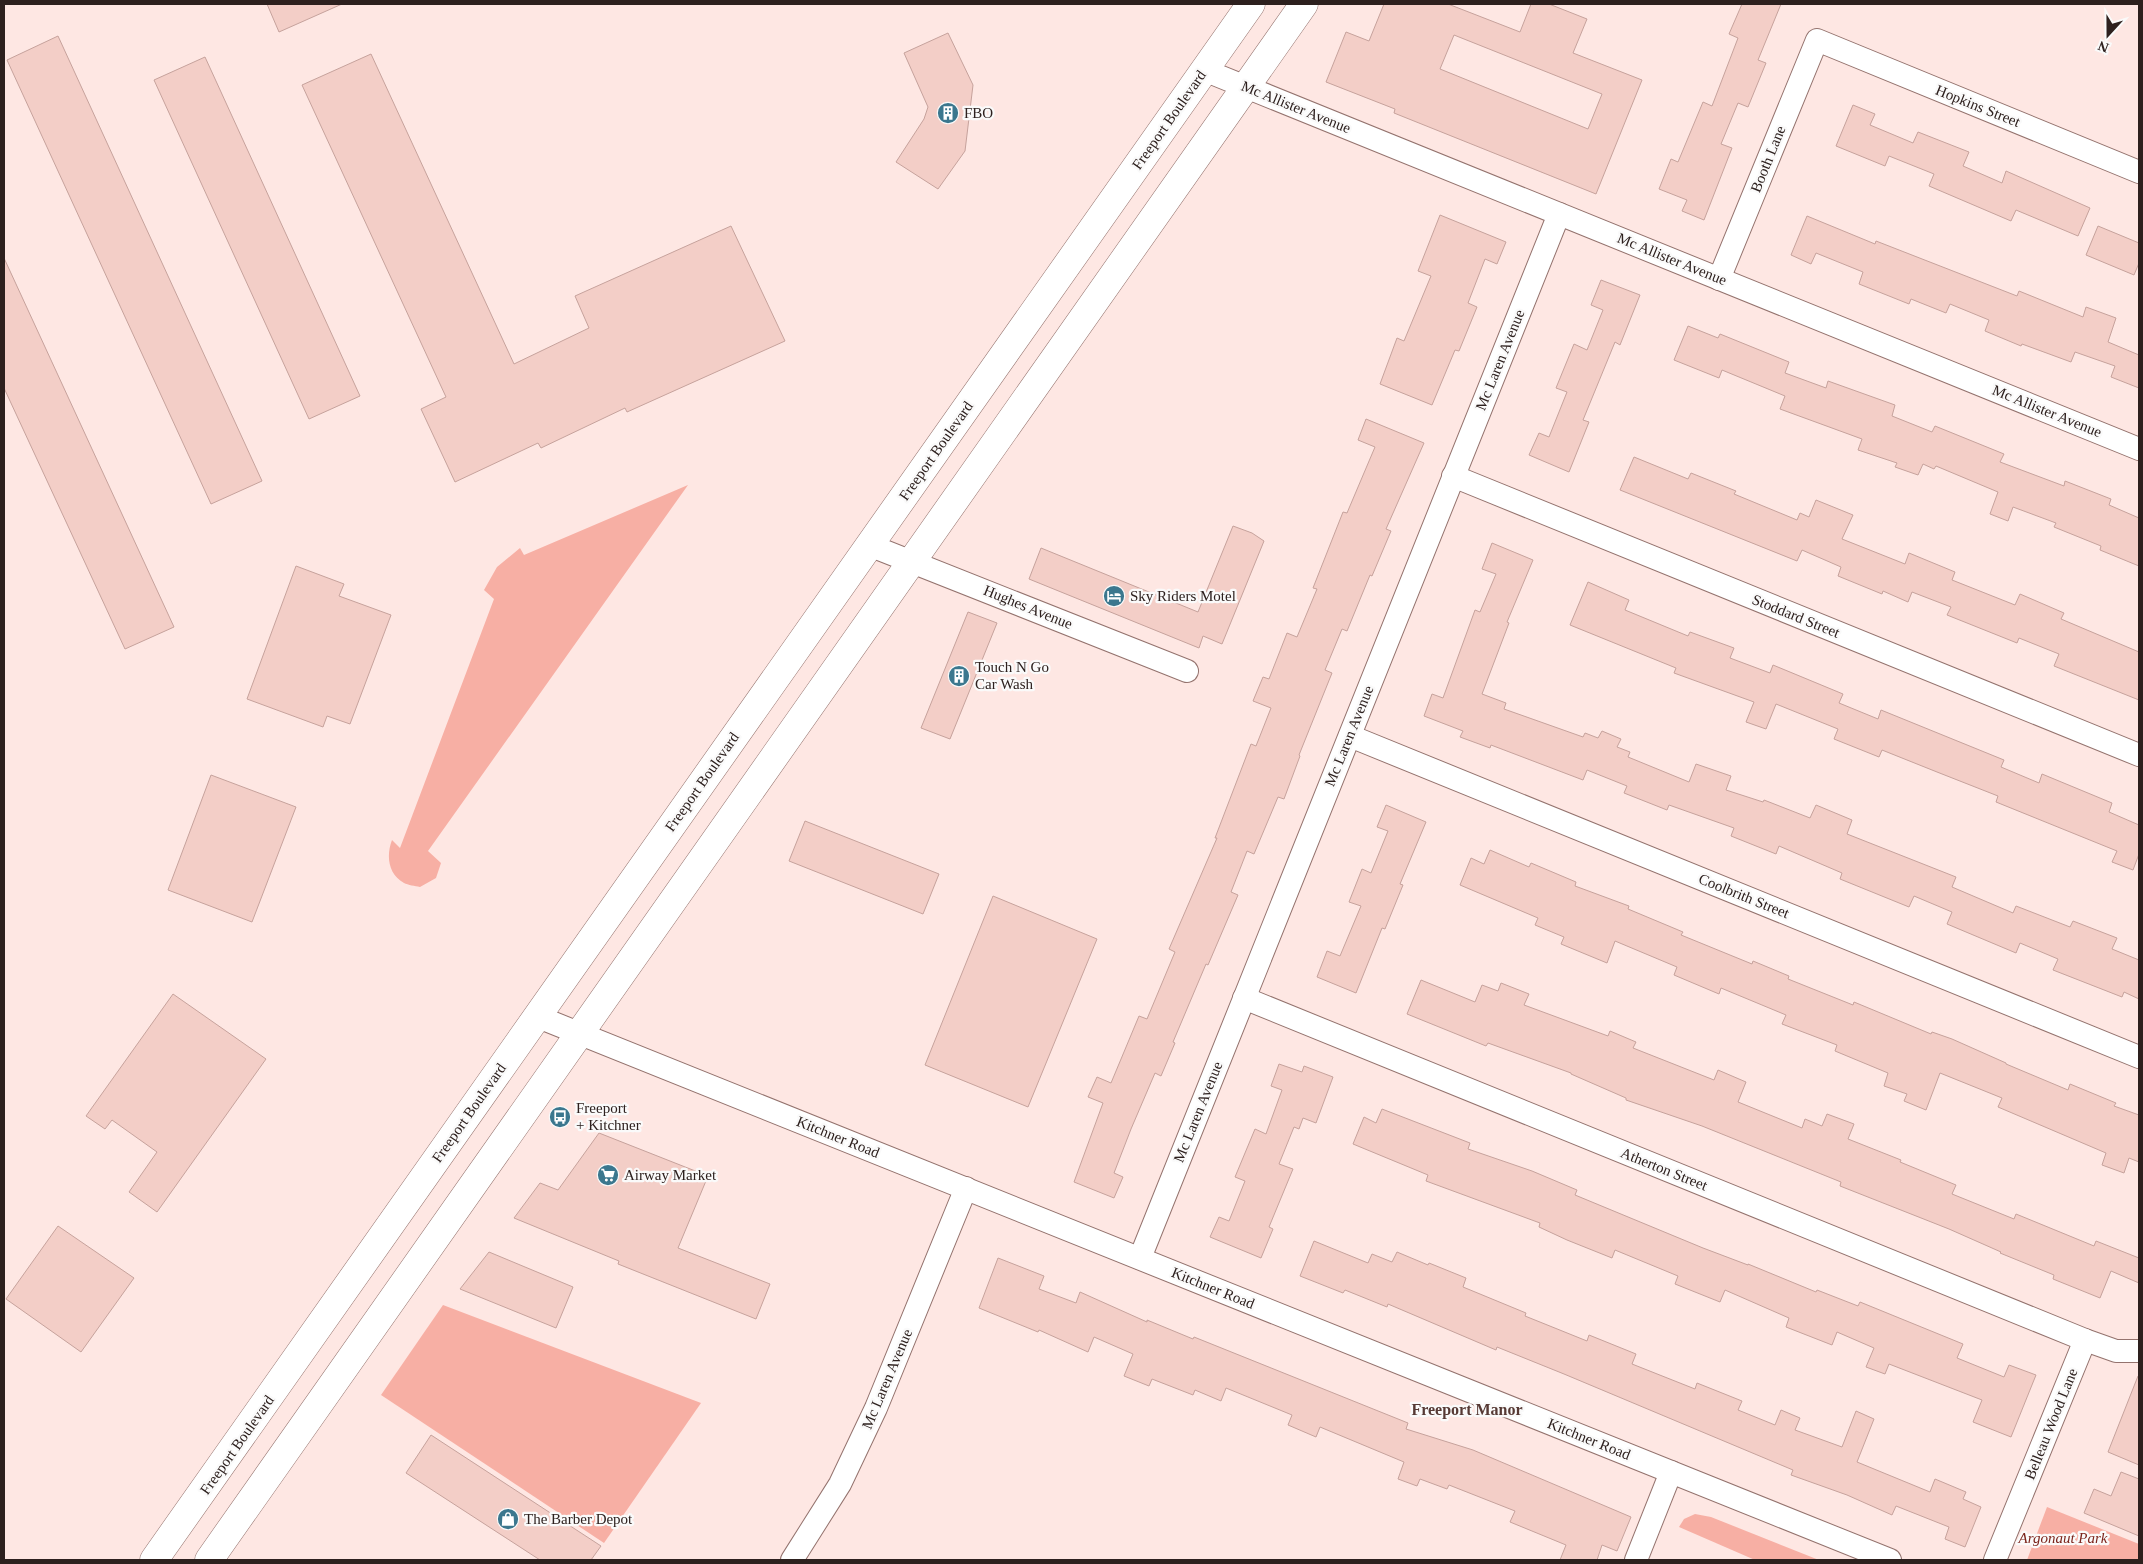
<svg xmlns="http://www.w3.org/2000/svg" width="2143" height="1564" font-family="Georgia,serif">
  <rect width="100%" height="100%" fill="#fee7e3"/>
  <!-- green -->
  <g fill="#f7afa4">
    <path d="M 688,485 L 428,851 L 441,863 L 436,878 L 420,887 C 415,886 408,885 404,883 C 388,874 386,856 392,840 L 400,848 L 494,599 L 484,590 L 497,567 L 520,548 L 524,555 Z"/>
    <polygon points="443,1305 701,1403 604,1543 381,1395"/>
    <polygon points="2047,1507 2139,1544 2139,1560 2027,1560"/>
    <polygon points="1695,1514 1711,1517 1819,1560 1755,1560 1679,1527 1684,1519"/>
  </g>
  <!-- building -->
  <g fill="#f3cec7" stroke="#c6a29c" fill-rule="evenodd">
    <polygon points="267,4 342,4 279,32"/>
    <path d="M 1384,4 L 1448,4 L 1520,32 L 1531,4 L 1549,4 L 1587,19 L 1573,53 L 1642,80 L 1596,194 L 1394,113 L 1395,109 L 1326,82 L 1346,32 L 1369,41 ZM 1454,35 L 1602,94 L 1588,129 L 1440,69 Z"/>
    <polygon points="1742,4 1781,4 1758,60 1766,63 1748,107 1738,103 1721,144 1732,148 1704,220 1682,211 1687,200 1659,189 1671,159 1678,162 1703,102 1712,106 1738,38 1729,34"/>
    <polygon points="948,33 973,85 965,151 938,189 896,162 924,119 928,107 904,53"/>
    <polygon points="58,36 262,481 211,504 7,60"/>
    <polygon points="371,54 514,364 589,328 575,296 731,226 785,341 627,412 625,408 541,448 538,443 455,482 421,409 446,397 302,85"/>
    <polygon points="205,57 360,396 309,419 154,80"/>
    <polygon points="1853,105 1875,114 1870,125 1913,143 1918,132 1969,152 1963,166 2002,183 2006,171 2090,208 2078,236 2016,210 2011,221 1929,186 1934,174 1889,156 1885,166 1836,146"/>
    <polygon points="1440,215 1506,242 1497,264 1485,259 1468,303 1477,307 1459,351 1455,350 1432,405 1380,384 1397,338 1404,341 1431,276 1418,271"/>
    <polygon points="1807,216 1875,244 1876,241 2017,296 2019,291 2083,317 2086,307 2116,318 2108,342 2139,355 2139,388 2111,377 2115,366 2075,352 2071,362 2022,344 2021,346 1985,331 1989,320 1950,304 1946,313 1911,299 1909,304 1859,284 1863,272 1816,253 1811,264 1791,255"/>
    <polygon points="2098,226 2139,243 2139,263 2134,275 2086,255"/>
    <polygon points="4,258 174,627 125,649 4,388"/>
    <polygon points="1601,280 1640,295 1620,345 1615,342 1583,420 1589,422 1569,472 1529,455 1539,433 1549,437 1567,392 1556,388 1574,344 1587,350 1603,310 1591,305"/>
    <polygon points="1688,326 1718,338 1720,334 1789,362 1785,373 1826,388 1828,381 1895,405 1892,416 1932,432 1935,426 2004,454 2000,462 2064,486 2065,481 2111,499 2109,505 2139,518 2139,566 2100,550 2101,546 2054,527 2056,523 2013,507 2008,521 1990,514 1998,492 1936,466 1934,469 1923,464 1918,475 1895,467 1897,463 1858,450 1862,439 1780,409 1785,396 1722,370 1719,378 1674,360"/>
    <polygon points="1366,419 1424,443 1386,529 1391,531 1372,576 1370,575 1347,631 1342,629 1325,670 1332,673 1299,755 1300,756 1284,799 1278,797 1254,854 1247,851 1231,892 1238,895 1208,965 1206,964 1173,1042 1175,1043 1161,1076 1155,1073 1131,1129 1114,1173 1123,1177 1114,1198 1074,1182 1103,1103 1088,1097 1097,1077 1111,1083 1139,1016 1147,1019 1175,952 1169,949 1217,838 1215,838 1251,744 1256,746 1271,708 1253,701 1263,677 1269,679 1287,633 1297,637 1317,589 1313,588 1343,512 1347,513 1375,447 1358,440"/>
    <polygon points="1634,457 1688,479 1691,473 1736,491 1734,494 1797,520 1800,513 1809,517 1816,500 1853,515 1842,539 1905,564 1909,553 1955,572 1952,580 2015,605 2020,594 2064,613 2061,619 2139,652 2139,700 2054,666 2059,654 2019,638 2017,643 1947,615 1951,607 1912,592 1908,602 1883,591 1882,594 1838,576 1841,567 1802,550 1797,561 1620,490"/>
    <polygon points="1233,526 1252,533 1264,541 1222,644 1203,636 1199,648 1029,579 1041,548 1198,612"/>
    <polygon points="1492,543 1533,560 1507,622 1509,623 1482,694 1506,703 1504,709 1583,737 1585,733 1598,738 1602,731 1621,739 1617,747 1630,752 1628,757 1689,782 1696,764 1731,776 1726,790 1763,802 1764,800 1810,818 1816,805 1852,820 1847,834 1956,877 1952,887 2013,913 2016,906 2070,927 2073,921 2117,938 2112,949 2139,960 2139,999 2124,992 2122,997 2053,970 2058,959 2020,943 2016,953 1947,924 1952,912 1914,896 1909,907 1840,879 1842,873 1779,846 1776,854 1731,836 1734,828 1669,805 1667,810 1624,793 1627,786 1587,770 1583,780 1491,745 1490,748 1460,737 1463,731 1424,716 1432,694 1443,698 1475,610 1480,612 1496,574 1482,569"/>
    <polygon points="296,566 344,584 339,596 391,615 350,724 327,716 323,727 247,699"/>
    <polygon points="1588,582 1629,600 1625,610 1688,636 1690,632 1734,648 1730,658 1770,673 1773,665 1843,694 1839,703 1878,719 1881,710 2004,760 2001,767 2039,783 2042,774 2112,803 2109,812 2139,825 2139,854 2133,870 2112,862 2117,851 1996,802 1998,796 1937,772 1882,750 1879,757 1834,739 1838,729 1776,704 1766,729 1746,722 1754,702 1674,673 1676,668 1570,625"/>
    <polygon points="968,612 997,623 950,739 921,728"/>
    <polygon points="211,775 296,807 252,922 168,890"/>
    <polygon points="1386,805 1426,822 1400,884 1403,885 1385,929 1382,928 1356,993 1317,977 1327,951 1340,956 1361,906 1349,902 1362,869 1371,873 1388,831 1377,827"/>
    <polygon points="805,821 939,874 923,914 789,861"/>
    <polygon points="1490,850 1529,867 1531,863 1576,882 1575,886 1629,906 1628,909 1683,932 1681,935 1752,964 1753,961 1789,976 1788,979 1853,1005 1854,1002 1931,1034 1932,1032 1952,1039 2006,1063 2006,1064 2068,1090 2070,1084 2116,1103 2114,1106 2139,1115 2139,1162 2129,1158 2124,1173 2102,1165 2106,1153 1998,1107 2002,1098 1940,1073 1926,1110 1904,1101 1907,1094 1884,1086 1888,1073 1835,1051 1837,1045 1782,1024 1786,1015 1721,988 1719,994 1674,975 1677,967 1615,941 1607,963 1561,944 1564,937 1535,925 1538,918 1460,885 1471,858 1484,864"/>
    <polygon points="993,896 1097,939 1028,1107 925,1065"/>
    <polygon points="1421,980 1475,1002 1482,985 1498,991 1501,983 1529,994 1524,1005 1608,1036 1610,1031 1636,1042 1633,1048 1714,1080 1718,1070 1746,1082 1738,1102 1802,1128 1805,1119 1822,1126 1827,1114 1854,1124 1848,1139 1901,1160 1900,1162 1956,1185 1952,1194 2014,1219 2016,1214 2094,1246 2096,1241 2139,1258 2139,1283 2111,1271 2100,1298 2053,1279 2054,1275 2000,1253 2001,1252 1949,1229 1840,1186 1841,1182 1702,1126 1626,1100 1626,1098 1571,1074 1571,1073 1488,1043 1486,1046 1407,1014"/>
    <polygon points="173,994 266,1059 157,1212 129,1192 157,1152 112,1120 105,1129 86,1116"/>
    <polygon points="1279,1064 1302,1072 1304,1066 1333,1077 1316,1123 1303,1118 1299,1129 1294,1127 1279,1164 1293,1169 1269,1227 1273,1229 1261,1258 1210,1237 1219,1217 1229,1221 1245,1181 1235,1177 1255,1129 1266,1134 1282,1090 1271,1086"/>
    <polygon points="1382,1109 1470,1143 1468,1149 1532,1171 1577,1190 1575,1195 1703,1248 1748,1265 1748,1264 1816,1292 1817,1290 1858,1306 1860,1302 1963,1344 1957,1358 2004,1377 2009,1365 2036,1375 2011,1437 1973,1422 1982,1400 1889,1364 1885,1374 1866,1367 1874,1348 1837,1332 1832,1345 1786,1327 1789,1318 1725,1290 1720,1302 1675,1284 1678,1276 1615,1250 1612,1258 1567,1240 1539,1227 1540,1223 1426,1181 1428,1175 1353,1144 1364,1117 1376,1123"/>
    <polygon points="599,1133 708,1176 678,1248 770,1284 756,1319 618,1264 619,1261 514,1218 540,1183 558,1190"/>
    <polygon points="58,1226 134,1278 81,1352 6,1299"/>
    <polygon points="1314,1241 1368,1263 1372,1254 1392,1262 1397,1252 1428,1265 1429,1263 1466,1278 1463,1287 1526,1313 1525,1316 1587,1341 1589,1335 1636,1354 1632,1364 1695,1389 1697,1383 1742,1401 1738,1410 1775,1425 1781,1410 1800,1418 1795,1430 1842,1447 1856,1411 1874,1419 1857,1462 1930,1492 1935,1479 1966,1492 1963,1499 1981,1507 1965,1547 1945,1539 1949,1527 1896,1506 1892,1515 1847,1495 1791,1475 1793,1470 1564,1374 1497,1347 1496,1350 1388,1304 1387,1307 1345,1290 1343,1293 1300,1276"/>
    <polygon points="489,1252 573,1287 556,1328 460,1289"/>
    <polygon points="998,1258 1044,1276 1039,1289 1076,1303 1080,1292 1147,1322 1147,1320 1193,1339 1194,1337 1408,1423 1406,1429 1473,1450 1631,1517 1617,1551 1602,1545 1597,1560 1560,1560 1566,1545 1510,1522 1515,1511 1449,1485 1447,1489 1420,1479 1417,1486 1398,1479 1404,1462 1320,1427 1316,1437 1288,1425 1292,1415 1226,1388 1221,1401 1195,1390 1193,1395 1152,1379 1149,1386 1124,1376 1133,1354 1094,1337 1088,1352 1039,1330 1038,1332 979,1308"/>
    <polygon points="2138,1376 2139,1376 2139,1465 2108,1452"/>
    <polygon points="431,1435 601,1546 591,1560 540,1560 406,1473"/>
    <polygon points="2121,1472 2139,1479 2139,1536 2084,1513 2094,1489 2111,1496"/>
  </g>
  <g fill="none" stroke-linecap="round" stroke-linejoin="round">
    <!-- street casing -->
    <g stroke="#94736e" stroke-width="24">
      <g id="street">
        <polyline points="1204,70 2139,449"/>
        <polyline points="1719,279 1817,40 2139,172"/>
        <polyline points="1453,476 2139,755"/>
        <polyline points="869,545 1187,671"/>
        <polyline points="1350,736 2139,1057"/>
        <polyline points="1244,998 2085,1340 2116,1351 2139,1351"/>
        <polyline points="536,1016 1890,1560"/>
        <polyline points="1140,1258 1559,214"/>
        <polyline points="792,1560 840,1484 876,1408 966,1188"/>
        <polyline points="1636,1560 1671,1472"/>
        <polyline points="1995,1560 2085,1340"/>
      </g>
    </g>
    <!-- primary casing -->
    <g stroke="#94736e" stroke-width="29">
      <g id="primary">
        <polyline points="154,1560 1251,4"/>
        <polyline points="209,1560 1304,4"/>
      </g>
    </g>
    <!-- street -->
    <use href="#street" stroke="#fff" stroke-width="22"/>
    <!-- primary -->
    <use href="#primary" stroke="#fff" stroke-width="28"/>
  </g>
  <!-- icons -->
  <defs>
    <g id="building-disc" transform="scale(1.125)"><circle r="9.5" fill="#3b778e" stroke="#fafafa"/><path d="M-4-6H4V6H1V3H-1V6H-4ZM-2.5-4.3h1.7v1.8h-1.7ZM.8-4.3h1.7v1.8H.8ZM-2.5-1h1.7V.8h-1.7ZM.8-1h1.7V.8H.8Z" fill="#fff"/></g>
    <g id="hotel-disc" transform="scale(1.125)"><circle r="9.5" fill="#3b778e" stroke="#fafafa"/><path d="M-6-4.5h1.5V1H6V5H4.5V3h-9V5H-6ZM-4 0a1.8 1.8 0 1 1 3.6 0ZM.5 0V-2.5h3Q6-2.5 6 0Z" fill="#fff"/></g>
    <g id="bus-disc" transform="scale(1.125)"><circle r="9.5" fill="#3b778e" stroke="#fafafa"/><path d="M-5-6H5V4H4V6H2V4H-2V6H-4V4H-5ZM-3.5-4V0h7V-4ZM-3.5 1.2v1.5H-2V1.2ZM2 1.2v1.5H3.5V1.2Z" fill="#fff"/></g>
    <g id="supermarket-disc" transform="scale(1.125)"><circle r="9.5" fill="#3b778e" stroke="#fafafa"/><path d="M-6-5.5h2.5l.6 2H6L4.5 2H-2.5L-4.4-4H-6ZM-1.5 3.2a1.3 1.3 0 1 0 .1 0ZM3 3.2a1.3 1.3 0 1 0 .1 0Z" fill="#fff"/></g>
    <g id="shop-disc" transform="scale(1.125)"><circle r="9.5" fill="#3b778e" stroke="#fafafa"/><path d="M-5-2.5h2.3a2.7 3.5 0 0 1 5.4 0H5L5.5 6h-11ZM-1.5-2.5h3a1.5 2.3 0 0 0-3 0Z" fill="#fff"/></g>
  </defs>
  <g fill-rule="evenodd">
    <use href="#building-disc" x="948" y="113"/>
    <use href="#hotel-disc" x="1114" y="596"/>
    <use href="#building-disc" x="959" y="676"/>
    <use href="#bus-disc" x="560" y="1117"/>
    <use href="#supermarket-disc" x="608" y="1175"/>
    <use href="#shop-disc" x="508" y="1519"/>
  </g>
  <g text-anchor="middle" stroke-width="4.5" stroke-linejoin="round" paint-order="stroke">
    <!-- street labels -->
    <g font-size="15" fill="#2d201e" stroke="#fafafa">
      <text transform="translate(1978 106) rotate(22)" y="5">Hopkins Street</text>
      <text transform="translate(1296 107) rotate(22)" y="5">Mc Allister Avenue</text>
      <text transform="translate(1169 120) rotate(-55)" y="5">Freeport Boulevard</text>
      <text transform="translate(1768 159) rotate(-68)" y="5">Booth Lane</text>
      <text transform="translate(1672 259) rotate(22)" y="5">Mc Allister Avenue</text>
      <text transform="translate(1500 360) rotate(-68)" y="5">Mc Laren Avenue</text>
      <text transform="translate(2047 411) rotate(22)" y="5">Mc Allister Avenue</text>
      <text transform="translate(936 451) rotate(-55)" y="5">Freeport Boulevard</text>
      <text transform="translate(1028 607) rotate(22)" y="5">Hughes Avenue</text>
      <text transform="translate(1796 616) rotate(22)" y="5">Stoddard Street</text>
      <text transform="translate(1349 736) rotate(-68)" y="5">Mc Laren Avenue</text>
      <text transform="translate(702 782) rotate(-55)" y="5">Freeport Boulevard</text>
      <text transform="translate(1744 896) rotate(22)" y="5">Coolbrith Street</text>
      <text transform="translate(1198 1112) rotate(-68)" y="5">Mc Laren Avenue</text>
      <text transform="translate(469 1113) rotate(-55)" y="5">Freeport Boulevard</text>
      <text transform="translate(838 1137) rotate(22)" y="5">Kitchner Road</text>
      <text transform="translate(1664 1169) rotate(22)" y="5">Atherton Street</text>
      <text transform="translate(1213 1288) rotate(22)" y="5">Kitchner Road</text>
      <text transform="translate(887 1379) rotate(-67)" y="5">Mc Laren Avenue</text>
      <text transform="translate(2051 1424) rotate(-68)" y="5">Belleau Wood Lane</text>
      <text transform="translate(1589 1439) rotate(22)" y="5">Kitchner Road</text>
      <text transform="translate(237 1445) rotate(-55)" y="5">Freeport Boulevard</text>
    </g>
    <!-- poi labels -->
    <g font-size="15" fill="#2d201e" stroke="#fafafa" text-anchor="start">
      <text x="964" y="118">FBO</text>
      <text x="1130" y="601">Sky Riders Motel</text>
      <text x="975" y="672">Touch N Go<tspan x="975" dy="17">Car Wash</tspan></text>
      <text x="576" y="1113">Freeport<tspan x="576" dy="17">+ Kitchner</tspan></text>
      <text x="624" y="1180">Airway Market</text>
      <text x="524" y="1524">The Barber Depot</text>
    </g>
    <!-- park labels -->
    <g font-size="15" font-style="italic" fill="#7c251c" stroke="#fafafa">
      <text x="2063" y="1543">Argonaut Park</text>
    </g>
    <!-- neighbourhood labels -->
    <g font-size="16" font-weight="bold" fill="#563934" stroke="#fafafa">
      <text x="1467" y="1415">Freeport Manor</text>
    </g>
  </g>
  <!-- border -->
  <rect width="2143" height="1564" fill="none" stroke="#2d201e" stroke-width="10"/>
  <!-- north arrow -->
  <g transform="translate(2108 35) rotate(201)" stroke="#fafafa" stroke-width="4" paint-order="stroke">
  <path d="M0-4L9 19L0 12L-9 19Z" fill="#2d201e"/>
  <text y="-8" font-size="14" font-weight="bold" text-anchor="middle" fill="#2d201e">N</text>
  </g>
</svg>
